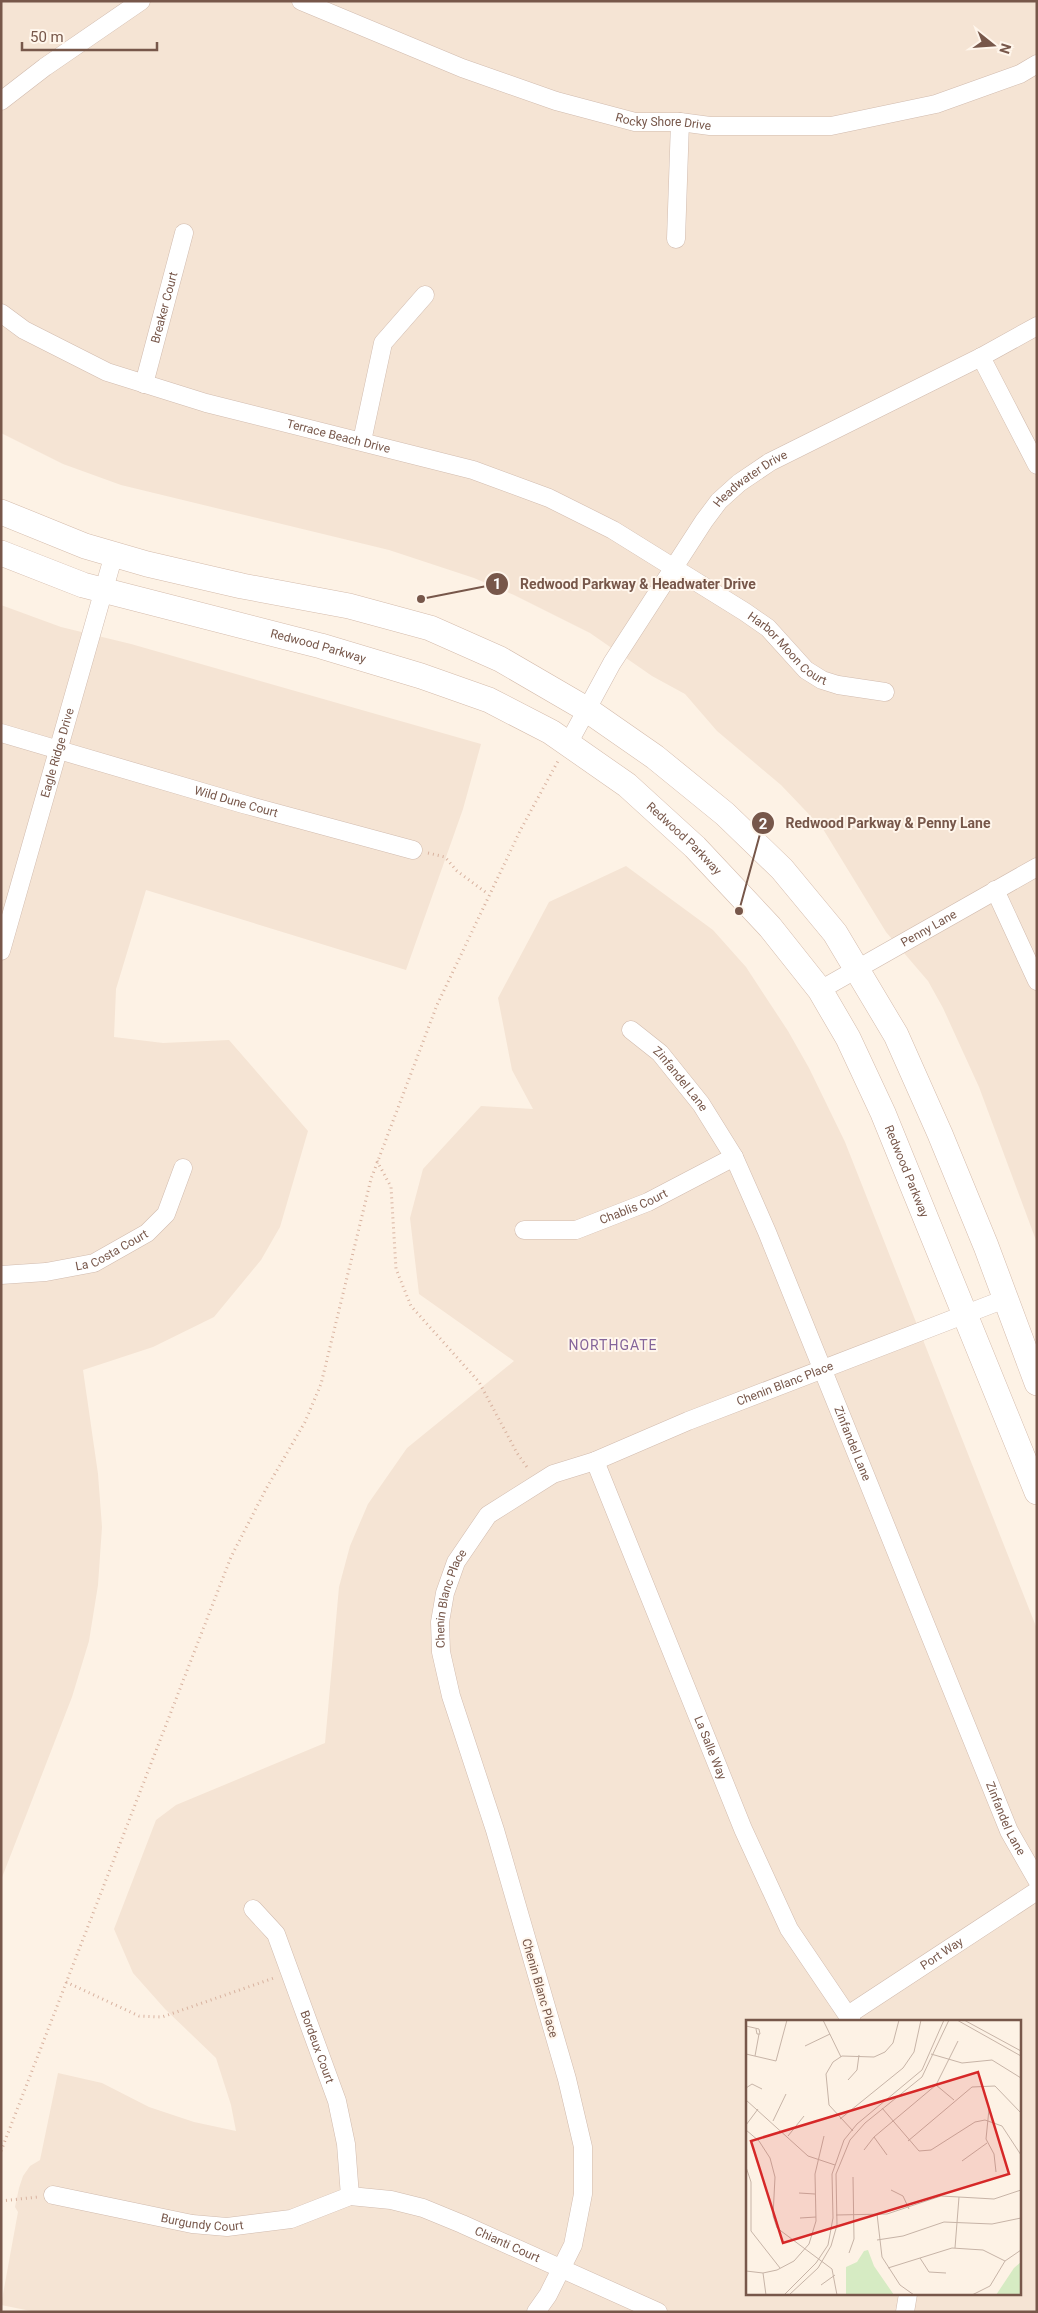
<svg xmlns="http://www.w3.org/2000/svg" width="1038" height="2313" font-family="Roboto,sans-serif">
  <rect width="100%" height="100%" fill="#fdf2e5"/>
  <!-- residential -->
  <g fill="#f5e4d4" fill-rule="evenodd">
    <polygon points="1,1 1037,1 1037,1243 979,1087 943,1008 928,981 886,932 823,829 781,785 717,731 685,694 652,676 590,633 514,595 474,578 389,550 121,485 63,464 1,433"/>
    <polygon points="1,605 61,627 131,644 481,744 463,809 406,970 146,890 116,989 114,1037 163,1043 229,1040 308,1131 280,1227 261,1260 214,1317 153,1347 83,1370 98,1474 102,1527 98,1585 89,1641 72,1697 1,1880"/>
    <path d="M 626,866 L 713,930 L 746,967 L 788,1031 L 809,1068 L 845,1142 L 1037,1629 L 1037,2312 L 36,2312 L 1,2305 L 18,2212 L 15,2207 L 19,2188 L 23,2176 L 30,2166 L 40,2160 L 58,2073 L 102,2083 L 149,2107 L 194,2122 L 236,2131 L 231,2105 L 216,2058 L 165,2009 L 133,1973 L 114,1929 L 156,1820 L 176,1805 L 325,1743 L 339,1587 L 350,1546 L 368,1504 L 407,1448 L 514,1361 L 419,1294 L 410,1218 L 423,1169 L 481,1106 L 533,1109 L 512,1070 L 498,998 L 549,902 ZM 747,2022 L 1019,2022 L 1019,2294 L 747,2294 Z"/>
  </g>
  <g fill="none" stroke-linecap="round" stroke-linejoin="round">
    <!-- minor casing -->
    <g stroke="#d1bbae" stroke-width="19">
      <g id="minor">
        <path id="s1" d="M 301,1 L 462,68 L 556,101 L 635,122 L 680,122 L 710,126 L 831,126 L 936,104 L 1020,74 L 1037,64"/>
        <polyline points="1,101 45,67 141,1"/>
        <polyline points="676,239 680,122"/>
        <path id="s2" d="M 1,313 L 24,330 L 107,372 L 206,403 L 473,470 L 549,498 L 613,530 L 745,612 L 768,628 L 806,670 L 822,680 L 838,685 L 885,692"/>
        <polyline points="981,357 1037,465"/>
        <path id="s3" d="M 144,384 L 184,233"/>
        <polyline points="362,441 383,343 425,295"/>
        <path id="s4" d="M 1,733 L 243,804 L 413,850"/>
        <path id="s5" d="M 568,744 L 612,663 L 704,521 L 719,501 L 739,483 L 770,462 L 981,357 L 1037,326"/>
        <polyline points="995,890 1037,981"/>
        <path id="s6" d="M 1,951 L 114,554"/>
        <path id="s7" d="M 820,990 L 1037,867"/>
        <path id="s8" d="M 631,1030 L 660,1053 L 701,1104 L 734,1157 L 767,1232 L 1009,1831 L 1037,1880"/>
        <path id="s9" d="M 524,1230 L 576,1230 L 648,1202 L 734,1157"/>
        <path id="s10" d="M 1,1275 L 46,1272 L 94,1263 L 147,1233 L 166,1214 L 183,1168"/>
        <path id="s11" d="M 595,1461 L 743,1829 L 789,1929 L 852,2022"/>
        <path id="s12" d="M 253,1909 L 276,1934 L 337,2101 L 346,2144 L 350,2196"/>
        <path id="s13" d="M 848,2015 L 1037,1891"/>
        <path id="s14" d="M 53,2195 L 192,2224 L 227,2227 L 291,2219 L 350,2196 L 391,2200 L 423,2208 L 462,2224 L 658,2312"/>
        <path id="s15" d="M 536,2312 L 548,2295 L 573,2245 L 583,2194 L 583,2147 L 567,2079 L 495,1830 L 451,1696 L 441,1652 L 440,1622 L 445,1593 L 456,1562 L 488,1515 L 553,1474 L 595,1461 L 688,1421 L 1005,1299"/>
        <polyline points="905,2312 908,2294"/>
      </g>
    </g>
    <!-- secondary casing -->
    <g stroke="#d4bbab" stroke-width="26">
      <g id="secondary">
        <polyline points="1,512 85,546 147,564 242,586 349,606 430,628 500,659 586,709 655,757 725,814 782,869 835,933 896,1035 940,1134 986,1246 1037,1383"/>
        <path id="s16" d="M 1,553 L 83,585 L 321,646 L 421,676 L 489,700 L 551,732 L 627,785 L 695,847 L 770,927 L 820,990 L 848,1038 L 883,1113 L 1037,1492"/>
      </g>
    </g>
    <!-- path -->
    <g stroke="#d8b29f" stroke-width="3" stroke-dasharray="1 4" stroke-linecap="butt">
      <polyline points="428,853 445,857 457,871 488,894"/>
      <polyline points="377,1161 391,1187 396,1269 411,1306 479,1382 517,1453 529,1470"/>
      <polyline points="66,1982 139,2016 162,2017 274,1978"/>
      <polyline points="1,2151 231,1557 266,1489 305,1422 321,1384 371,1179 437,1005 521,829 558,761"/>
      <polyline points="1,2201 38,2197"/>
    </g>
    <!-- minor -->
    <use href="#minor" stroke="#fff" stroke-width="18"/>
    <!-- secondary -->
    <use href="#secondary" stroke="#fff" stroke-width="25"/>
  </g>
  <g text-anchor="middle" stroke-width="4" stroke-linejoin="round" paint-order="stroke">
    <!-- street labels -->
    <g font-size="12" fill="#77574a" stroke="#fff6ec">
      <text dy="4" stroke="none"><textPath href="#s1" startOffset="384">Rocky Shore Drive</textPath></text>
      <text dy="4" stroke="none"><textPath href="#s3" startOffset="79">Breaker Court</textPath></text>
      <text dy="4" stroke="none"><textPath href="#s2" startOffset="362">Terrace Beach Drive</textPath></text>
      <text dy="4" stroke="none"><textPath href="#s5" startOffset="325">Headwater Drive</textPath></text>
      <text dy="4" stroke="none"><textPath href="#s16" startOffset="331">Redwood Parkway</textPath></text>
      <text dy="4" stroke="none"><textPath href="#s2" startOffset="865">Harbor Moon Court</textPath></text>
      <text dy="4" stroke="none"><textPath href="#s6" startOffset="206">Eagle Ridge Drive</textPath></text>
      <text dy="4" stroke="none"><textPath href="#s4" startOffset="245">Wild Dune Court</textPath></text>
      <text dy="4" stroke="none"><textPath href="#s16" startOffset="751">Redwood Parkway</textPath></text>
      <text dy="4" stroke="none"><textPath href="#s7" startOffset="125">Penny Lane</textPath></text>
      <text dy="4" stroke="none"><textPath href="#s8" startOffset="70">Zinfandel Lane</textPath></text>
      <text dy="4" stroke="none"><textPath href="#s16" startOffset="1156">Redwood Parkway</textPath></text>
      <text dy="4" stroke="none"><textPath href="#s9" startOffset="114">Chablis Court</textPath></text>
      <text dy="4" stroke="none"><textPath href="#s10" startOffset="115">La Costa Court</textPath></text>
      <text dy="4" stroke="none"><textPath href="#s15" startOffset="1166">Chenin Blanc Place</textPath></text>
      <text dy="4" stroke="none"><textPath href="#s8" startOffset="475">Zinfandel Lane</textPath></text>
      <text dy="4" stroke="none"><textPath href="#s15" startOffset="746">Chenin Blanc Place</textPath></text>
      <text dy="4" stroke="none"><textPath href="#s11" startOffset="309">La Salle Way</textPath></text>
      <text dy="4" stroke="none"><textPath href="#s8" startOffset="880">Zinfandel Lane</textPath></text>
      <text dy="4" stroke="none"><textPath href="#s13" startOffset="112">Port Way</textPath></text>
      <text transform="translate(540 1988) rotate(74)" y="4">Chenin Blanc Place</text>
      <text dy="4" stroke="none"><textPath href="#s12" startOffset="154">Bordeux Court</textPath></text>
      <text dy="4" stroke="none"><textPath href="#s14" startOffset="152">Burgundy Court</textPath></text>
      <text dy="4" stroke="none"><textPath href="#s14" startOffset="471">Chianti Court</textPath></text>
    </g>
    <!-- neighbourhood labels -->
    <g font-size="14" letter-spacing="1" fill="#85659a" stroke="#fff6ec">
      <text x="613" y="1350">NORTHGATE</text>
    </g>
  </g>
  <!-- overview -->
  <g transform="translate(746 2020)">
    <rect width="275" height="275" fill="#fdf2e5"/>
    <path d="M 122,230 L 128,246 L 148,275 L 100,275 L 100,247 L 111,242 L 118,231 ZM 275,242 L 275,275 L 250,275 L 268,248 Z" fill="#d6ebc3"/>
    <path fill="none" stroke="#c7b4a7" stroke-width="1" d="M 77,0 L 95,37M 211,0 L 275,36M 218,0 L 275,31M 0,6 L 13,9 L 14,14 L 11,14 L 10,9M 59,26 L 84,14M 0,34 L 30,41 L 41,0M 185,34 L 216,43 L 246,40 L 275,58M 9,36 L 13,14M 102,60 L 111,50 L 113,35M 190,65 L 208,80M 0,68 L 6,64 L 16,69M 0,80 L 62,136 L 89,145M 136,88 L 173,131 L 185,130 L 229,102 L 239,100 L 256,106 L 275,135M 243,89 L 240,119 L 248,134 L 250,152M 94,99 L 157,48 L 168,32 L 175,0M 27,101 L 40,74M 0,105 L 12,89M 0,110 L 13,121 L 24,138 L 29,157 L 27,196 L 31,208 L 86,249 L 91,275M 107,111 L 83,85 L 80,54 L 87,42 L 96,36 L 128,37 L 139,32 L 147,23 L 153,0M 42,116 L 58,96M 128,117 L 141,135M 162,121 L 226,67 L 249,66 L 275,93M 118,130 L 128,117 L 190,65 L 212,21M 216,141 L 241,123M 0,147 L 5,162 L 5,211 L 34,248M 145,170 L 157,176 L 163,189M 53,173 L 69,174M 131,194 L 136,237 L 154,265 L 168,275M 90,195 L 141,194 L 195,176 L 248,179 L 275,170M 54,198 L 70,197M 131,220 L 157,216 L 198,202 L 246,204 L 275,198M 209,228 L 213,177M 103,233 L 108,219 L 107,157M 174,238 L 183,252 L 200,253M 142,248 L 206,228 L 237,230 L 259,241M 0,251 L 17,253 L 31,250 L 48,241 L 63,224 L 70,201 L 69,154 L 78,116M 17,253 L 20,275M 75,265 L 89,255M 38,275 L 70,243 L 82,225 L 87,198 L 86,154 L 98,120 L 111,104 L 176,50 L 198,0M 43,275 L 72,248 L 85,226 L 91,205 L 90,154 L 104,120 L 119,103 L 176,57 L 203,0M 226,275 L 244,266 L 259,241 L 275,230"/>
    <path fill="#d62828" fill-opacity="0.15" stroke="#d62828" stroke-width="2.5" d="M 232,52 L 263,154 L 37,223 L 5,121 Z"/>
    <rect width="275" height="275" fill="none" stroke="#77574a" stroke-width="2.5"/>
  </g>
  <!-- callouts -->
  <path fill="none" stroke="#77574a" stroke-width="2" d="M421 599L497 584M739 911L763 823"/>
  <g fill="#77574a" stroke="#fff6ec" stroke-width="2">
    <circle cx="421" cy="599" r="5"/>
    <circle cx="739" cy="911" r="5"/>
    <circle cx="497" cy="584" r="12"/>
    <circle cx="763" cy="823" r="12"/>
  </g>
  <g font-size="15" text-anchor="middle" font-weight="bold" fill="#fff">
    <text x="497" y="589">1</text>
    <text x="763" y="829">2</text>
  </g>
  <g font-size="14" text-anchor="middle" font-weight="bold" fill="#77574a" stroke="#fff6ec" stroke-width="4" stroke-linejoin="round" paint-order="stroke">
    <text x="638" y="589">Redwood Parkway &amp; Headwater Drive</text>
    <text x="888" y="828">Redwood Parkway &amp; Penny Lane</text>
  </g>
  <!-- border -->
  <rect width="1038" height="2313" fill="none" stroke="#77574a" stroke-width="5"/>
  <!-- north arrow -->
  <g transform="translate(993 45) rotate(107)" stroke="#fff6ec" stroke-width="4" paint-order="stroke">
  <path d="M0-4L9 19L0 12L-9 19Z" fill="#77574a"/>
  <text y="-8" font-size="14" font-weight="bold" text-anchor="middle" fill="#77574a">N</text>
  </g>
  <!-- scale -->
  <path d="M22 42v8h135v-8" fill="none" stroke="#77574a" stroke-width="2.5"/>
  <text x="30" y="42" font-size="15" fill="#77574a" stroke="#fff6ec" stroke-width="4" paint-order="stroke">50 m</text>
</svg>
